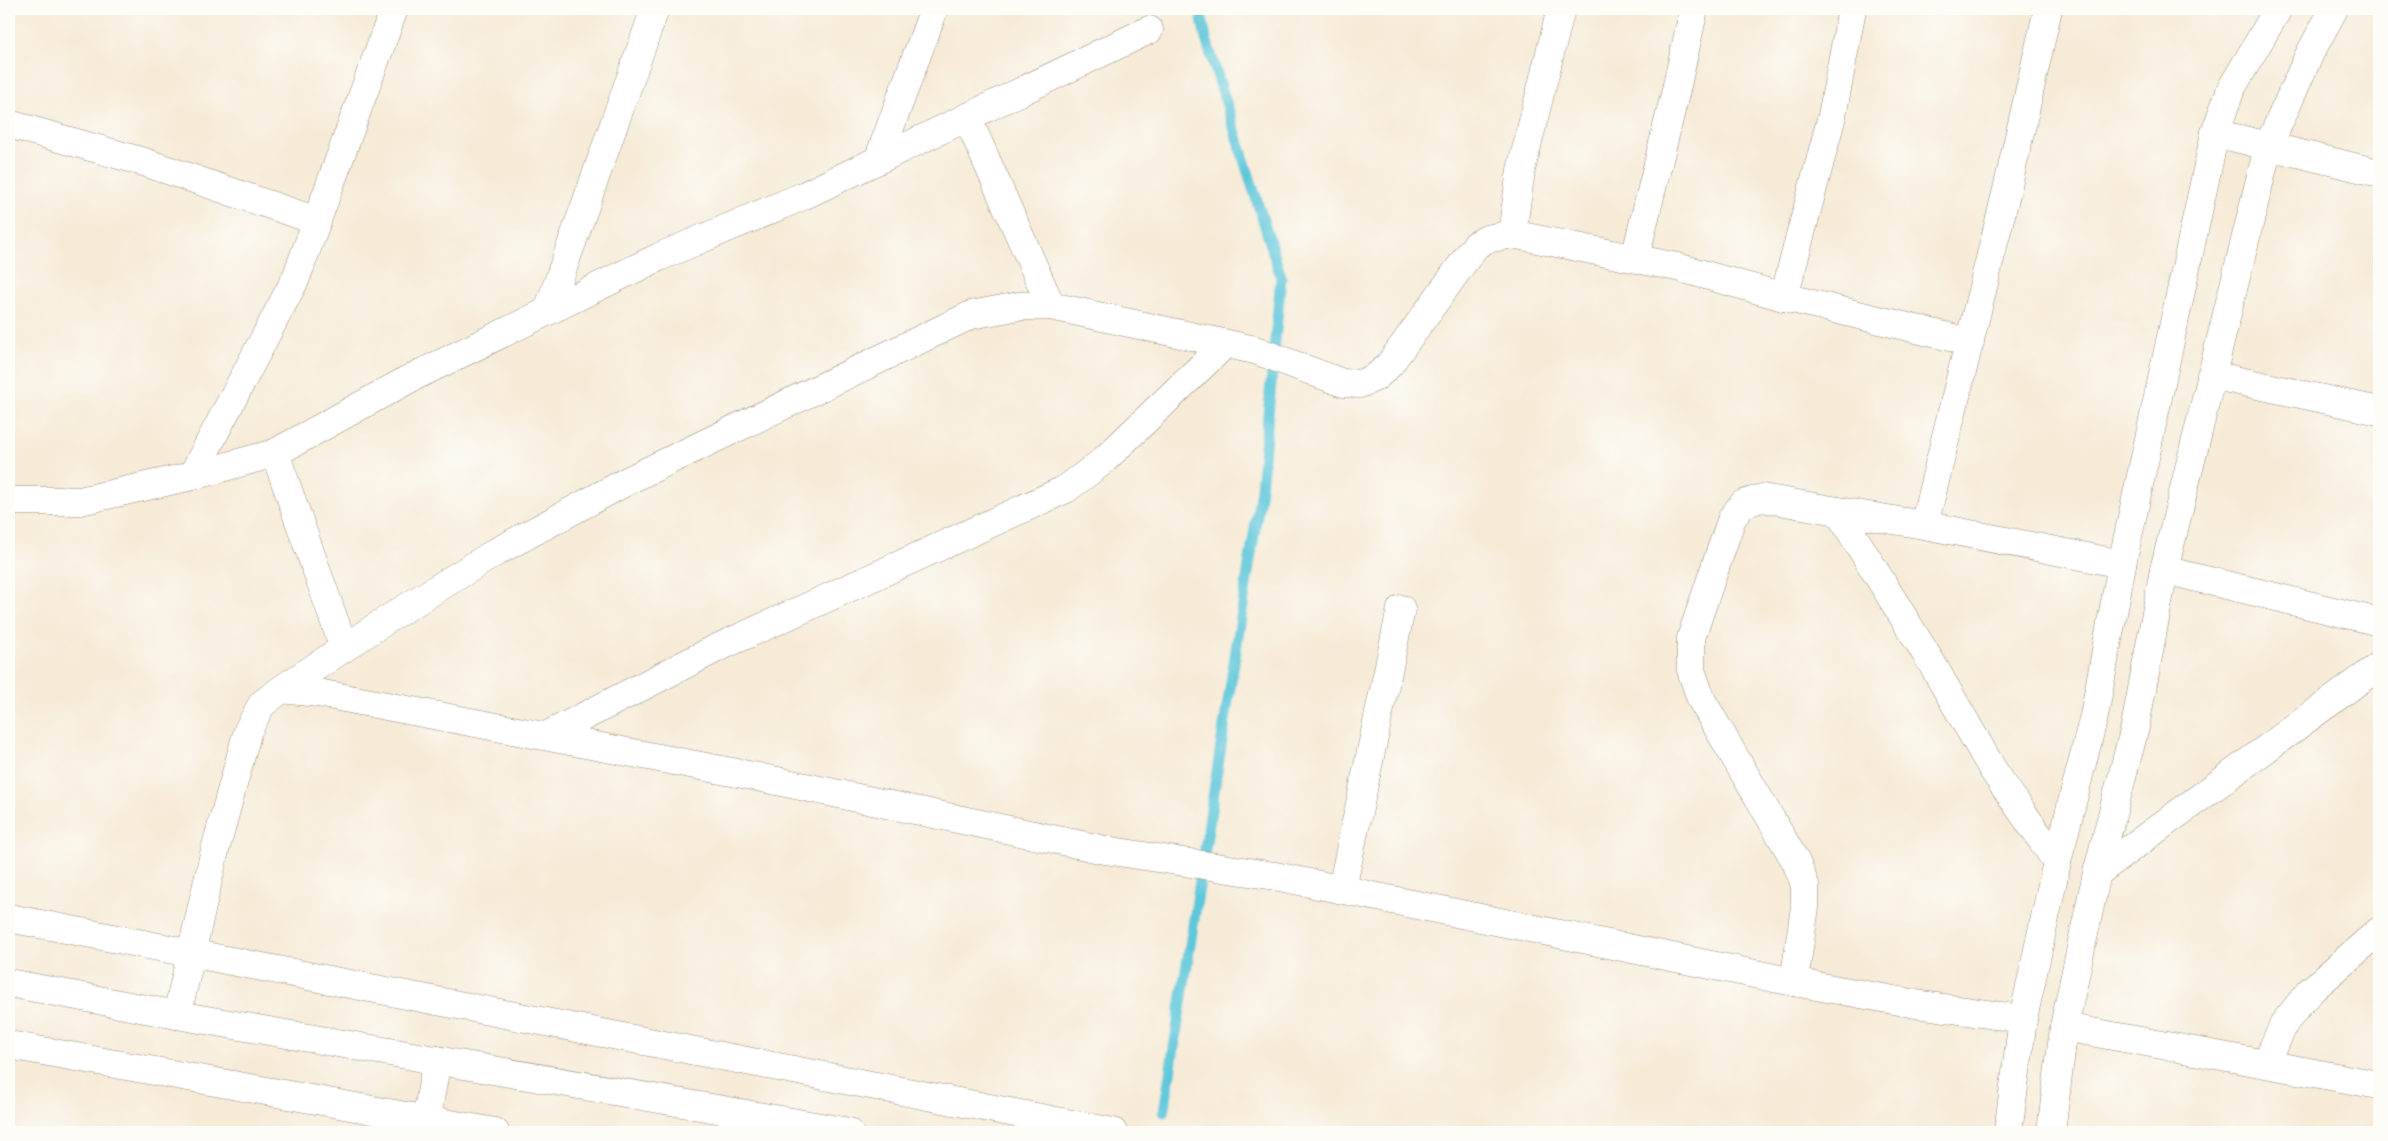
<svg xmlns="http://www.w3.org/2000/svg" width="2388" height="1141" font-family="Mali,sans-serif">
  <rect width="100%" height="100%" fill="#fdfcf7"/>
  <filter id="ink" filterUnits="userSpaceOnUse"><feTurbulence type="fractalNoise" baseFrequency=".02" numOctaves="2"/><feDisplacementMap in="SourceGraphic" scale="10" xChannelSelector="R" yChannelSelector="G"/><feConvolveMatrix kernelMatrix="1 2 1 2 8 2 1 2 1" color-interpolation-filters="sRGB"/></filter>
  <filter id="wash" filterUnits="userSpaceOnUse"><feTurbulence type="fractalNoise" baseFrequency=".0096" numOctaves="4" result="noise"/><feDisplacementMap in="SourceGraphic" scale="20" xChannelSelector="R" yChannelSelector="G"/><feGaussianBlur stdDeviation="1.12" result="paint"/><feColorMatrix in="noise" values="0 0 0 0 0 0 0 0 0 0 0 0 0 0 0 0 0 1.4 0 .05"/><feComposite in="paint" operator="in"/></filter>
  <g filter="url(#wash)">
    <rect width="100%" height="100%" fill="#f6ebd7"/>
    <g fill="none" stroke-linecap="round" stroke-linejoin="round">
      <!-- stream -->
      <polyline stroke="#5ec7da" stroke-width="11" points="1164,1112 1261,489 1281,277 1206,39 1200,9"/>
    </g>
  </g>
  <g filter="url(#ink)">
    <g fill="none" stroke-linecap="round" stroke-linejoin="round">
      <!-- minor casing -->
      <g stroke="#988a7a" stroke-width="29">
        <g id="minor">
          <polyline points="967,117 1051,306"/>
          <polyline points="9,124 144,162 317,221"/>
          <polyline points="2215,133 2379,173"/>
          <polyline points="878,160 934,9"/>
          <polyline points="1512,234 1521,170 1561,9"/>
          <polyline points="1635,258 1675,94 1694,9"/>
          <polyline points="1784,297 1832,116 1852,9"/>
          <polyline points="548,310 655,9"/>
          <polyline points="2211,375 2379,411"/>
          <polyline points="275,453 344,648"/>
          <polyline points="192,476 296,278 394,9"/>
          <polyline points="9,501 80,501 192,476 275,453 409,379 659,257 803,196 1149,30"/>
          <polyline points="1924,525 2006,194 2048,9"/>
          <polyline points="2164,570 2379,622"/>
          <polyline points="282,689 388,619 496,552 631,479 971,315 1019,306 1051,306 1255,350 1343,383 1360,384 1376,377 1389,365 1476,245 1487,239 1512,234 1677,267 1784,297 1970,342"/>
          <polyline points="546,736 715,649 1066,489 1102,462 1225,344"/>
          <polyline points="2057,862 1993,770 1931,662 1838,511 1924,525 2122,564"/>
          <polyline points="2097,873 2379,666"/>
          <polyline points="1342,889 1401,609"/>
          <polyline points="1794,982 1805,907 1805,885 1796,862 1701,699 1691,670 1691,638 1732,518 1743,504 1762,498 1838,511"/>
          <polyline points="177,1015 215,850 248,730 262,704 282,689 318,693 753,776 1105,850 1275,876 1794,982 1916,1004 2023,1019"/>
          <polyline points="2064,1027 2379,1085"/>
          <polyline points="9,1045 495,1132"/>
          <polyline points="2266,1063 2285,1022 2309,992 2379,931"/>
          <polyline points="424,1132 437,1060"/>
        </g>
      </g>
      <!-- tertiary casing -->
      <g stroke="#988a7a" stroke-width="29">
        <g id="tertiary">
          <polyline points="9,918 1113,1132"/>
          <polyline points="9,983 177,1015 849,1132"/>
          <polyline points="2008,1132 2023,1019 2057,862 2094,716 2122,564 2215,133 2231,89 2278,9"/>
          <polyline points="2051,1132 2064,1027 2097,873 2135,727 2164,570 2268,147 2310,53 2334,9"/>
        </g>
      </g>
      <!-- minor -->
      <use href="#minor" stroke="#fff" stroke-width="28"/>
      <!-- tertiary -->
      <use href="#tertiary" stroke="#fff" stroke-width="28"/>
    </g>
  </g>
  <!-- margin -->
  <rect width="2388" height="1141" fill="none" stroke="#fdfcf7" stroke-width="30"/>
</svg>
